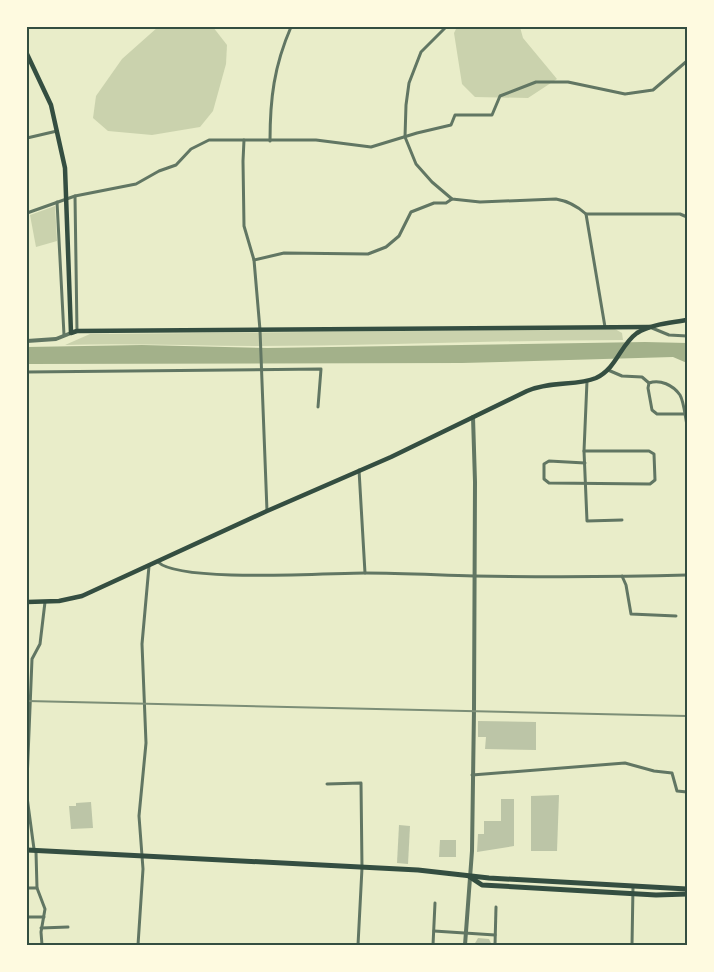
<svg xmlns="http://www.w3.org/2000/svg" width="714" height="972" font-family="Rubik,sans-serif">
  <rect width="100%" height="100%" fill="#e9edc9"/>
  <!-- green -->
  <g fill="#cad2ad">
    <polygon points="158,27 213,27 227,45 226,64 213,111 200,127 152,135 108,131 93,118 96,96 122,59"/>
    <polygon points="457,27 520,27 523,38 557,79 528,98 475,97 462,84 454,33"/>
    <polygon points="55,206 57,241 36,247 30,215"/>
    <path d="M 615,329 L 622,333 L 623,340 C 501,340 379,346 257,346 C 193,346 129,343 65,345 L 90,334 Z"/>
  </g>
  <!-- water -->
  <polygon fill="#a3b18a" points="645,342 687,343 687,363 673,357 462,363 27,364 27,347 142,345 267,348"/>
  <!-- building -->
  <g fill="#bcc5a7">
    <polygon points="478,721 536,722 536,750 485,749 486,737 478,737"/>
    <polygon points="559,795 557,851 531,851 531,796"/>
    <polygon points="501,799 514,799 514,846 477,852 478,834 484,834 484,821 501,821"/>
    <polygon points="91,802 93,828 71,829 69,806 76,806 76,803"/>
    <polygon points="399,825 410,826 408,864 397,863"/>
    <polygon points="440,840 456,840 456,857 439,857"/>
    <polygon points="478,938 489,939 492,945 474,945"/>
  </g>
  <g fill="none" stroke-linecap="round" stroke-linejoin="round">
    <!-- minor -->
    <g stroke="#617663" stroke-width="3">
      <path d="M 446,27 L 421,52 L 409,83 L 406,105 L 405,137 L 416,164 L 432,182 L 452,199 L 480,202 L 556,199 C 568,201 576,205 586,214 L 605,327"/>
      <polyline points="27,138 57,131"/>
      <polyline points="244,140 243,161 244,226 254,260 260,330 267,511"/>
      <path d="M 270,141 C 270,99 274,66 291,27"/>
      <polyline points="75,196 77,331"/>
      <polyline points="57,202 64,335"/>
      <polyline points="27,213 75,196 136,184 159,171 176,165 191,149 209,140 316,140 371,147 417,133 451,125 455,115 492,115 500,96 536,82 568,82 625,94 653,90 687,61"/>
      <polyline points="586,214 680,214 687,217"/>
      <polyline points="254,260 284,253 368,254 386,247 399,236 411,212 434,203 446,203 452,199"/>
      <polyline points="652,328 669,335 687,336"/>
      <polyline points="608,370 622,376 642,377 649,383"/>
      <polyline points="27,372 321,369 318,407"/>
      <polyline points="587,381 584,451 587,521 622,520"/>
      <path d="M 684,414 L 657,414 L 652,410 L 648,388 L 649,383 C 660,379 673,385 680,395 C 684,402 685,416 687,425"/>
      <polyline points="584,451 649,451 654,454 655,480 650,484 549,483 544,479 544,464 549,461 585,463"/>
      <polyline points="359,470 365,573"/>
      <path d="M 158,562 C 180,583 329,573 365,573 C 401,573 437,575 474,576 C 545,577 616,577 687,575"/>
      <polyline points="622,576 626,585 631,614 676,616"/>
      <polyline points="472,775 625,763 654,771 672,773 677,791 687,792"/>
      <polyline points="27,781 32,659 40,644 45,602"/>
      <polyline points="327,784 361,783 362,868 358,945"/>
      <polyline points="27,797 34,849"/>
      <polyline points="36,852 37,888 45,909 41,932 42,945"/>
      <polyline points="27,888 37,888"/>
      <polyline points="27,917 44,917"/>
      <polyline points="41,928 68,927"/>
      <polyline points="434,931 495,935"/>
      <polyline points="138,945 143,869 139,816 146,743 142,644 149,566"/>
      <polyline points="433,945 435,903"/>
      <polyline points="495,945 496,907"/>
      <polyline points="632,945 633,887"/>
    </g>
    <!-- tertiary -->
    <g stroke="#617663" stroke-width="4">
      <polyline points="27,341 56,339 71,333"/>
      <polyline points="465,945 472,851 474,710 475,482 473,417"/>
    </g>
    <!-- secondary -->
    <g stroke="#344e41" stroke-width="4.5">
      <polyline points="27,54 51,105 65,168 71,333 77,331 650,327"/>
      <path d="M 27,602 L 59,601 L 82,596 L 267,511 L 391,457 L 527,391 C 550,381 577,386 596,378 C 617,368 620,345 637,333 C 651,324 671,323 687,320"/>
    </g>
    <!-- trunk -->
    <g stroke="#344e41" stroke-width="5">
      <polyline points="27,850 418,870 489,878 687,889"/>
      <polyline points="470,877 482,885 656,895 687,894"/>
    </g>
    <!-- rail -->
    <polyline stroke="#7c8e77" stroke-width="2" points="27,701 687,716"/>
  </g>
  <!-- border -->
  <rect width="714" height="972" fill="none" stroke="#fefae0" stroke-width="57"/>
  <rect x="28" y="28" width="658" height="916" fill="none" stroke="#344e41" stroke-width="2"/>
</svg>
